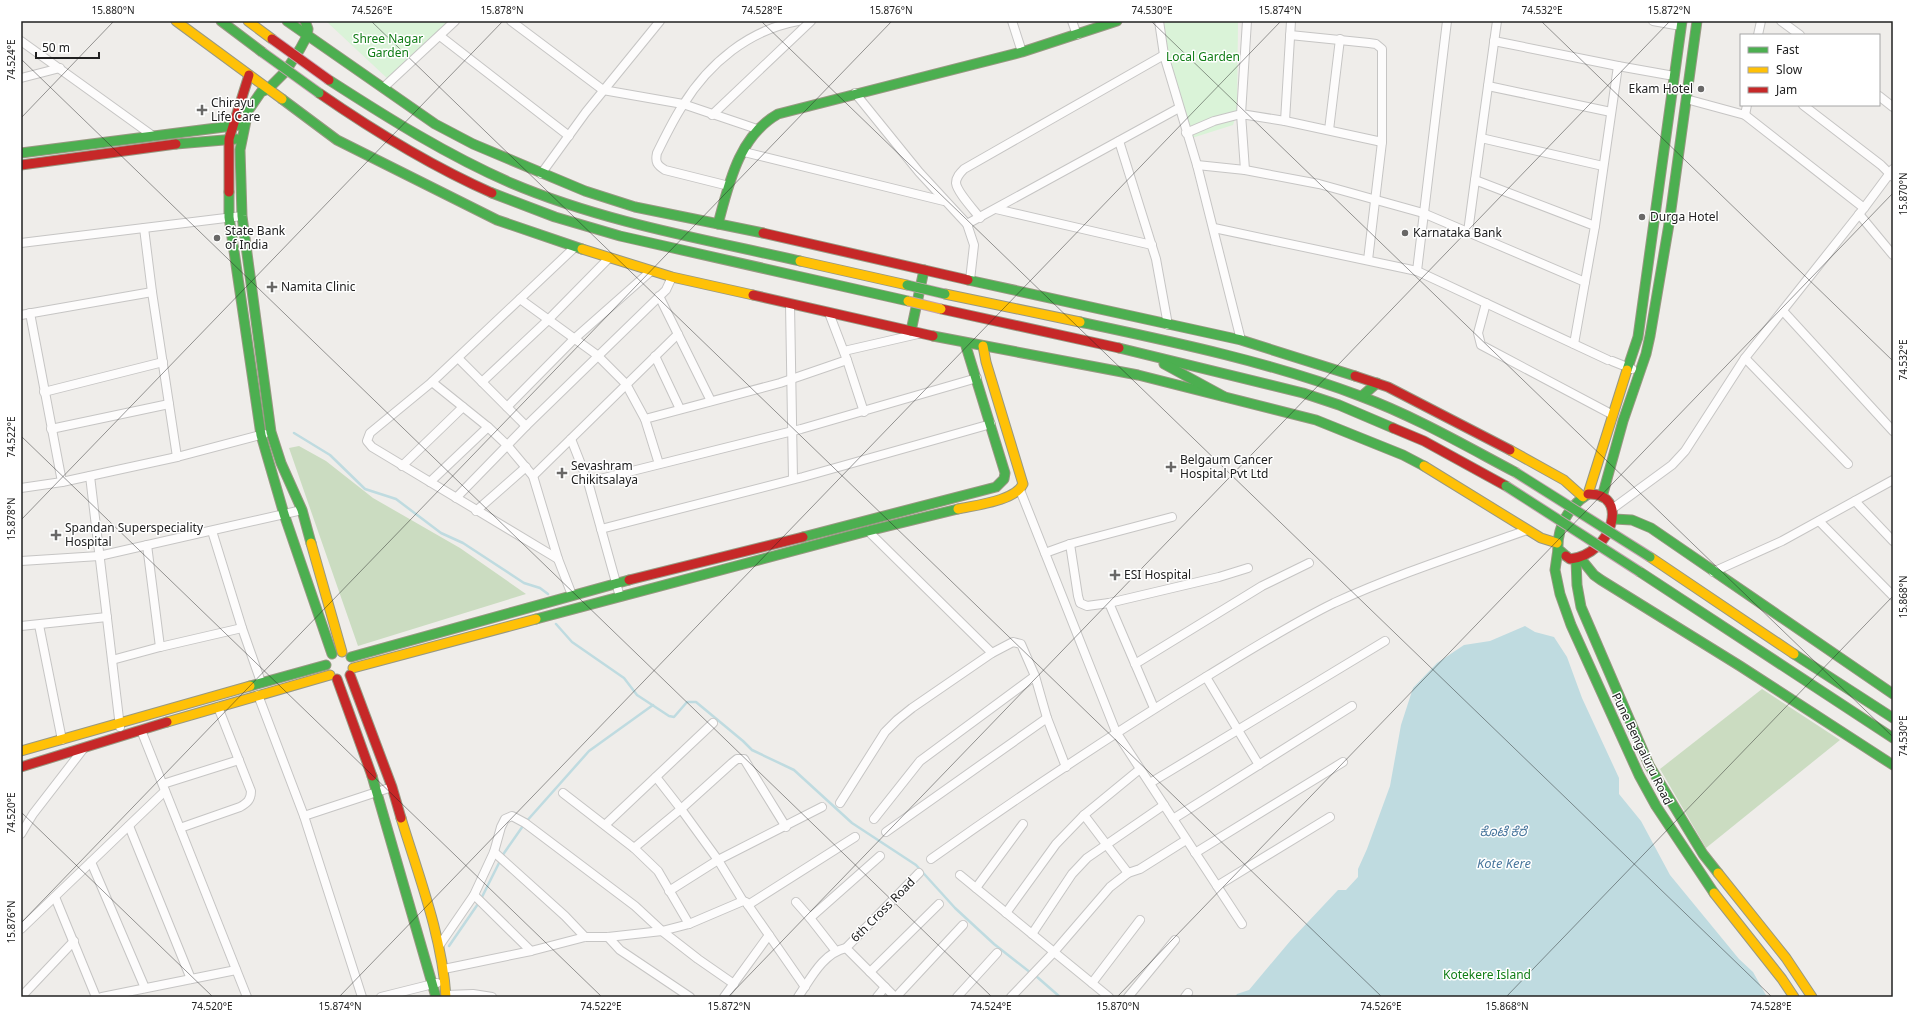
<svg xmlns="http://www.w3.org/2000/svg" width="1914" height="1018" font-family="'Noto Sans','Noto Sans Kannada',sans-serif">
  <rect width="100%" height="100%" fill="#efedea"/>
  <!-- forest -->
  <g fill="#cbdcc1">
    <polygon points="299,446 326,461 373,498 460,548 526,594 358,646 289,448"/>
    <polygon points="1762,689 1840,740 1706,848 1660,769"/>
  </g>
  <!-- park -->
  <g fill="#daf3d8">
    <polygon points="326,21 456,21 388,79"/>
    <polygon points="1168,21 1238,21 1237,113 1233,125 1192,138 1159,27"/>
  </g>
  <!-- water -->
  <polygon fill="#bfdbe0" points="1525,626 1535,632 1554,637 1567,657 1582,698 1619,778 1619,794 1641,821 1670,875 1739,959 1753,972 1767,997 1235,997 1237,994 1249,990 1291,940 1338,890 1346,890 1358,877 1358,869 1367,849 1390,786 1401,725 1413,688 1437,663 1464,645 1490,641"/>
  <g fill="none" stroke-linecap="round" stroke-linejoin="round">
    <!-- stream -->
    <g stroke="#bfdbe0" stroke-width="2.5">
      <polyline points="294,433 330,455 365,489 396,499 441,533 463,543 524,583 540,588 548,594"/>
      <polyline points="556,624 572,642 624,678 637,695 669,716 674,717 687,702 696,702 743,741 752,750 794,770 852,823 916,865 955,908 994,944 1031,973"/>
      <polyline points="502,856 525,823 589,751 653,705"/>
      <polyline points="449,946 480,901 500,861"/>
      <polyline points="1036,976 1060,997"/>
    </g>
    <!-- street casing -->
    <g stroke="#c6c5c4" stroke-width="10">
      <g id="street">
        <polyline points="511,21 603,90 683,104 757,129"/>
        <polyline points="1012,21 1022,52"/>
        <polyline points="1072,21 1077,35"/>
        <polyline points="1159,21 1164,55 1197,165 1241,340"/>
        <polyline points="1447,21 1417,271 1608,360"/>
        <polyline points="1653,21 1681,26"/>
        <polyline points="1781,21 1800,35"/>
        <polyline points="1290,35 1369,43 1376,44 1382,49 1382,142 1368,260"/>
        <polyline points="1758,35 1761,21"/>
        <polyline points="440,36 569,136"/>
        <polyline points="21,41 153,136"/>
        <polyline points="1494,41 1618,66"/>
        <polyline points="21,78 60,68"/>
        <polyline points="1488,86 1611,112"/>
        <polyline points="383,88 455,21"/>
        <polyline points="855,93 919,172 967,224 974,245 970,280"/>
        <polyline points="1879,96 1893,107"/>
        <polyline points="1686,99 1745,115 1864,208"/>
        <polyline points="1803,105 1881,165 1893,177"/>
        <polyline points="712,115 811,21"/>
        <polyline points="1745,115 1747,105"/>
        <polyline points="1285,121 1291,21"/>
        <polyline points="1329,130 1340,39"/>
        <polyline points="1186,133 1214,121 1241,114 1247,21"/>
        <polyline points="1481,138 1603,166"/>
        <polyline points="1119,141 1156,259 1168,325"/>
        <polyline points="744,152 944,201"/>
        <polyline points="1197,165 1245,170 1319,184 1423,213 1585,282 1574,344"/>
        <polyline points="1245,170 1241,114 1285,121 1382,142"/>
        <polyline points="541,174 586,112 660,21"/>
        <polyline points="1475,180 1497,21"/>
        <path d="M 729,186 L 665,170 C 657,165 655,162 657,153 C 665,137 673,120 683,105 C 709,63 749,30 798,21"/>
        <polyline points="996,209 1152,245"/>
        <polyline points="1859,214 1893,255"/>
        <path d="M 980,218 C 974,210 957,192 956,183 C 956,177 960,173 964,169 L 1164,55"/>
        <polyline points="967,224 1179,108"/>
        <polyline points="1595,226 1618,66 1674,76"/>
        <polyline points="144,228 152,292 177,457 264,434"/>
        <polyline points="1214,228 1417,271"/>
        <polyline points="1468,232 1475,180 1595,226 1585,282"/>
        <polyline points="21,243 242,216"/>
        <polyline points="659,296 711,401"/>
        <polyline points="520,299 597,355 626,384 645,419 780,383 847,360"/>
        <polyline points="1486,303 1478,333 1481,345 1613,415"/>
        <polyline points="790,304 793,479"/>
        <polyline points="1783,311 1893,431"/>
        <polyline points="30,313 62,482 177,457"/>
        <polyline points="829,313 847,360 864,412"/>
        <polyline points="21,315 152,292"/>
        <polyline points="844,351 918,334"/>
        <polyline points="655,356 680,409"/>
        <polyline points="458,358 526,426"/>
        <polyline points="1745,358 1848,464"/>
        <polyline points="1612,361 1632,369"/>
        <polyline points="432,382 488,427 507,445 533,476 558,559 572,595"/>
        <polyline points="482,382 547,321 609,258"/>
        <polyline points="44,392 163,362"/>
        <polyline points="507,407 574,339 651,271"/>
        <polyline points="645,419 659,464"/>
        <polyline points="51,429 169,404"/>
        <polyline points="571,439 588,482"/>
        <polyline points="402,466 463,407"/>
        <polyline points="90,476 120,727"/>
        <polyline points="533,476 678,334"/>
        <polyline points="430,482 488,427"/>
        <polyline points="21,488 62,482"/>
        <polyline points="1020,490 1116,732 1242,924"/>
        <polyline points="456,498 526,426 666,290 672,277"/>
        <polyline points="1855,501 1893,541"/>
        <polyline points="1612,509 1672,465 1685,451 1745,358 1864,208 1893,169"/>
        <polyline points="476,511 526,467"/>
        <polyline points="1819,521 1893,596"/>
        <polyline points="601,529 803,477 991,424"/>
        <polyline points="868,531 992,653"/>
        <polyline points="1070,544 1078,596 1080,603 1087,606 1109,603 1219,577 1248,568"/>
        <polyline points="147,545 160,647 242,628 212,531"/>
        <polyline points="1045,553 1070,544 1172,517"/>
        <polyline points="558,559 372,447 367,441 370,433 432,382 575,247"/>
        <polyline points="21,561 99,556 302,510"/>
        <polyline points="1713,572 1782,541 1893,480"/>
        <polyline points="620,597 588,482 801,429 977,378"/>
        <polyline points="1109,603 1154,708"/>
        <polyline points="39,625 62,740"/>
        <polyline points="21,626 107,617"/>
        <polyline points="242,628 261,682"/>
        <polyline points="112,660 160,647"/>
        <polyline points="1135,664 1262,586 1309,563"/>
        <polyline points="1206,677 1259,765"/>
        <polyline points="258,695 304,816 362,997"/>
        <polyline points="141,730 247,997"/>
        <polyline points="656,777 681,809 634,848 658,871 689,924"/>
        <polyline points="1150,783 1385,641"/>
        <polyline points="163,784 239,760"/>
        <polyline points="563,793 634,848"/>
        <polyline points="840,803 885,732 897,720 912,708 992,653 1013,642 1021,644 1035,676 1047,718 1066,767"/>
        <polyline points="1084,815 1128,873"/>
        <polyline points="304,816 392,787"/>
        <polyline points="874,819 920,761 1035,676"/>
        <polyline points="1173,819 1352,706"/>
        <polyline points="605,825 713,723"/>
        <polyline points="129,826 191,979"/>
        <path d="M 180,828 L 240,807 C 247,803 251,800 251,791 L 218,707"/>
        <polyline points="886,832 1047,718"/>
        <polyline points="21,834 33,814 84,748"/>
        <polyline points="494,852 565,916 585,937"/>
        <polyline points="1195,853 1343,762"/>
        <path d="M 931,859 C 1021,795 1114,733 1209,675 C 1250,650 1291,624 1334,603 C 1397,574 1463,553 1527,530"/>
        <polyline points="91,862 145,988"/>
        <polyline points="960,875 1109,997"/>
        <polyline points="1217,886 1330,817"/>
        <polyline points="976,888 1023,824"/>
        <polyline points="669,891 718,860 822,807"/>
        <polyline points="474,895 531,951"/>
        <polyline points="55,897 96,997"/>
        <polyline points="743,901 718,860 681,809 732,763 737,759 744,759 786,827"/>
        <polyline points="796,902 810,918 880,856"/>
        <polyline points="748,905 855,837"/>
        <polyline points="1006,913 1056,844 1084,815 1140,769"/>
        <polyline points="810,918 835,950"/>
        <polyline points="21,929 165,791"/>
        <polyline points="1032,934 1072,874 1087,858 1164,805"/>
        <polyline points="608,937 620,950 690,997"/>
        <polyline points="439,946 474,895 494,852 501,827 505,819 512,816 525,823 635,906 662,931 698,959 734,984"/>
        <polyline points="846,948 895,997"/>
        <polyline points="444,969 531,951 585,937 608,937 662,931 689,924 743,901 746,902 805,987"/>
        <polyline points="870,972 939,904"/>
        <polyline points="1092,983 1140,920"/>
        <polyline points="446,995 473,994 492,997"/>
        <polyline points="21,997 74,941"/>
        <polyline points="102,997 236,970"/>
        <polyline points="381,997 437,983"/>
        <polyline points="724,997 769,935"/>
        <path d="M 798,997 C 811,978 823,953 846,948 L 919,873"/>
        <polyline points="877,997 885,987"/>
        <polyline points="896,997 963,925"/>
        <polyline points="957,997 997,953"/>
        <polyline points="1011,997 1054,952 1110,887 1128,873 1140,869 1186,840"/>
        <polyline points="1128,997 1175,940"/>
        <polyline points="1185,997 1188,993"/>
      </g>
    </g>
    <!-- fast casing -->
    <g stroke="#989882" stroke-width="11">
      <g id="fast">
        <polyline points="221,21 262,52"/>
        <polyline points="287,21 435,124 473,144 585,191 635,207 763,233"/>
        <polyline points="305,21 308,29 307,36 300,49 285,72 268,89 261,92 248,111 240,150 242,216 271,432 281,463 302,510 311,543"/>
        <path d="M 329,80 C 388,118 447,155 511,183 C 603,222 703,239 800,261"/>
        <polyline points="282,99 337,140 497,220 582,249"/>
        <polyline points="176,144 236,139"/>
        <polyline points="21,153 240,125"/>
        <polyline points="229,192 229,217 261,435 284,514 332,654"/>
        <polyline points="492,193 555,217 620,236 908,301"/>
        <path d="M 718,224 C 729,183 739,136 778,114 L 1022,52 L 1117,21"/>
        <polyline points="968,280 1241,340 1355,376"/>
        <path d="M 1080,322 C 1174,342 1270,362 1360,396 C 1414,416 1464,445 1515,472"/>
        <polyline points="911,331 924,270"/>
        <polyline points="933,336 1138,375 1316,420 1403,455 1424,466"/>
        <polyline points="1119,348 1303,393 1339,405 1393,428"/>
        <polyline points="1164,364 1223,396"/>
        <polyline points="1627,370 1638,337 1682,21"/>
        <polyline points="1362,396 1377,383"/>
        <polyline points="1602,497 1623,421 1646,354 1650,336 1669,224 1697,21"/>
        <polyline points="1614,519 1632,520 1651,528 1893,694"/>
        <polyline points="803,537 996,487 1004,479 1005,473 965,343"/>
        <polyline points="1558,549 1555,570 1560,594 1571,625 1639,775 1656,806 1714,893"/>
        <path d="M 1566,556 L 1558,549 C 1557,527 1569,506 1588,494"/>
        <polyline points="1581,559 1594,575 1601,580 1740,666 1893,765"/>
        <polyline points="1576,560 1577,585 1581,607 1649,765 1703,854 1718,873"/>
        <polyline points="1640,572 1893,738"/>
        <polyline points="536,619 868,531 958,509"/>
        <polyline points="1794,654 1893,718"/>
        <polyline points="351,657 629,580"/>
        <polyline points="250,686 326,665"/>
        <polyline points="372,776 436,997"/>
      </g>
    </g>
    <!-- slow casing -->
    <g stroke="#989882" stroke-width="11">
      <g id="slow">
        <polyline points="176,21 282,99"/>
        <polyline points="248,21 272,39"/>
        <polyline points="582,249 672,277 753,295"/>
        <polyline points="800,261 907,285"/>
        <polyline points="945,294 1080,322"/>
        <polyline points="1510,450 1564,480 1583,497"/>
        <polyline points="1424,466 1541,538 1557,543"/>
        <polyline points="1588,494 1627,370"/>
        <path d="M 958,509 C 976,505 1015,501 1023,484 L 986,362 L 983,346"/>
        <polyline points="311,543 342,652"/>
        <polyline points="1650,557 1794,654"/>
        <polyline points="353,668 536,619"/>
        <polyline points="167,722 330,675"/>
        <polyline points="21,751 250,686"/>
        <path d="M 401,818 C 419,877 442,936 446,997"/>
        <polyline points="1718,873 1786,958 1812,997"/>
        <polyline points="1714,893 1782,979 1794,997"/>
      </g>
    </g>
    <!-- jam casing -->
    <g stroke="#989882" stroke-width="11">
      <g id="jam">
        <path d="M 319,93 C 374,131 431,166 492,193"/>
        <polyline points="21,165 176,144"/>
        <polyline points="229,192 229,139 249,75"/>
        <polyline points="763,233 968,280"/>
        <polyline points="753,295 933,336"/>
        <polyline points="941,309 1119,348"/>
        <polyline points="1355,376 1388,387 1510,450"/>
        <polyline points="1393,428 1424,441 1506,486"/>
        <path d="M 1566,556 L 1570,559 C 1612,555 1631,492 1588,494"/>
        <polyline points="629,580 803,537"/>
        <polyline points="350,675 392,787 401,818"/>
        <polyline points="337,679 372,776"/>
        <polyline points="21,767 167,722"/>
      </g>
    </g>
    <!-- street -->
    <use href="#street" stroke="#fdfcfc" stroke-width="8"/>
    <!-- fast -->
    <use href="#fast" stroke="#4caf50" stroke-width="9"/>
    <!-- slow -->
    <use href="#slow" stroke="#ffc107" stroke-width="9"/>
    <!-- jam -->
    <use href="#jam" stroke="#c62828" stroke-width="9"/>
    <!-- fast-bridge casing -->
    <g stroke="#c3a2ad" stroke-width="11" stroke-linecap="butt">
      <g id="fast-bridge">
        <polyline points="262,52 319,93"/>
        <polyline points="907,285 945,294"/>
        <polyline points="1515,472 1650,557"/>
        <polyline points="1506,486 1640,572"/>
      </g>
    </g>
    <!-- slow-bridge casing -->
    <g stroke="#c3a2ad" stroke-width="11" stroke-linecap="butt">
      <polyline id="slow-bridge" points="908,301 941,309"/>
    </g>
    <!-- jam-bridge casing -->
    <g stroke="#c3a2ad" stroke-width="11" stroke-linecap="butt">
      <polyline id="jam-bridge" points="272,39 329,80"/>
    </g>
    <!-- fast-bridge -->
    <use href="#fast-bridge" stroke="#4caf50" stroke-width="9"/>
    <!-- slow-bridge -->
    <use href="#slow-bridge" stroke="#ffc107" stroke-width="9"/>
    <!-- jam-bridge -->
    <use href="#jam-bridge" stroke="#c62828" stroke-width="9"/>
  </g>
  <!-- ticks -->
  <path fill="none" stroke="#212121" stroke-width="1" stroke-opacity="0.45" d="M 371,21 L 1382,997M 761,21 L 1772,997M 1151,21 L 1893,737M 1541,21 L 1893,361M 21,59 L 992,997M 21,118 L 114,21M 21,436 L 602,997M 21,520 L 503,21M 21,812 L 213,997M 21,923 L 892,21M 339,997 L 1281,21M 728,997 L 1670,21M 1117,997 L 1893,193M 1506,997 L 1893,596"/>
  <!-- markers -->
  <g fill="#696867" stroke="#fff" stroke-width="1.5">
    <circle cx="1701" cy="89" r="4"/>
    <path d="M200 104h4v4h4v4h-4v4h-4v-4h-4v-4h4z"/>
    <circle cx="1642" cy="217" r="4"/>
    <circle cx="1405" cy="233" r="4"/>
    <circle cx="217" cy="238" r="4"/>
    <path d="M270 281h4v4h4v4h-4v4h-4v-4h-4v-4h4z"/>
    <path d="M1169 461h4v4h4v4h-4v4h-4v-4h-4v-4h4z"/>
    <path d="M560 467h4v4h4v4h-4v4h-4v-4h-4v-4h4z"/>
    <path d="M54 529h4v4h4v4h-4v4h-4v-4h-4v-4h4z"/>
    <path d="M1113 569h4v4h4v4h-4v4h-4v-4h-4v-4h4z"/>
  </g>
  <g text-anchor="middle" stroke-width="3" stroke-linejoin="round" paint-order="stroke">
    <!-- park labels -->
    <g font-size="12" fill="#117d16" stroke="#fff">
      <text x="388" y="43">Shree Nagar<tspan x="388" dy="14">Garden</tspan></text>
      <text x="1203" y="61">Local Garden</text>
      <text x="1487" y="979">Kotekere Island</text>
    </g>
    <!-- poi labels -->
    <g font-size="12" fill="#212121" stroke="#fff" text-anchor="start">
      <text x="1693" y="93" text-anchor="end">Ekam Hotel</text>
      <text x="211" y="107">Chirayu<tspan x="211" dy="14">Life Care</tspan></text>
      <text x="1650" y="221">Durga Hotel</text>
      <text x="225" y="235">State Bank<tspan x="225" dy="14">of India</tspan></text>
      <text x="1413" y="237">Karnataka Bank</text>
      <text x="281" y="291">Namita Clinic</text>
      <text x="1180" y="464">Belgaum Cancer<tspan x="1180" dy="14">Hospital Pvt Ltd</tspan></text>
      <text x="571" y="470">Sevashram<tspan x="571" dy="14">Chikitsalaya</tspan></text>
      <text x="65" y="532">Spandan Superspeciality<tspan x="65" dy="14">Hospital</tspan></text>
      <text x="1124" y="579">ESI Hospital</text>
    </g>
    <!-- street labels -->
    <g font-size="12" fill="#212121" stroke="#fff">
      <text transform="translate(1642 749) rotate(64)" y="4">Pune Bengaluru Road</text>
      <text transform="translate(883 910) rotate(-45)" y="4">6th Cross Road</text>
    </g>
    <!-- water labels -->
    <g font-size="13" font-style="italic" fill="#4a779d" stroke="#fff">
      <text x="1503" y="836">ಕೊಟೆ ಕೆರೆ</text>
      <text x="1504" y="868">Kote Kere</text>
    </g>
  </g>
  <!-- border -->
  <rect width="1914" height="1018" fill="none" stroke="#ffffff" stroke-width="44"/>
  <!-- legend -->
  <rect x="1740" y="34" width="140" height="72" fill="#ffffff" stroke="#a6a6a6"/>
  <rect x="1748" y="47" width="20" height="6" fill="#4caf50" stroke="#a6a6a6"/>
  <text x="1776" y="54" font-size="12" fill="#212121">Fast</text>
  <rect x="1748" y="67" width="20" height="6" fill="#ffc107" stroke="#a6a6a6"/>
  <text x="1776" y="74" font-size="12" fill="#212121">Slow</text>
  <rect x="1748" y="87" width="20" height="6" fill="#c62828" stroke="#a6a6a6"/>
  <text x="1776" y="94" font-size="12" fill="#212121">Jam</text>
  <!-- scale -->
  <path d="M36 52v6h63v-6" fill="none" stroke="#212121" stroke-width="2"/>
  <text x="42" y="52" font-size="12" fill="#212121" stroke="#ffffff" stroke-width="3" paint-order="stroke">50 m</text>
  <rect x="22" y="22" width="1870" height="974" fill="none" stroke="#212121" stroke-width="1.5"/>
  <g font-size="10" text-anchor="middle" fill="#212121">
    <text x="113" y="14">15.880°N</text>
    <text x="372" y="14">74.526°E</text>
    <text x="502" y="14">15.878°N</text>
    <text x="762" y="14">74.528°E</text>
    <text x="891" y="14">15.876°N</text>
    <text x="1152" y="14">74.530°E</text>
    <text x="1280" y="14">15.874°N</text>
    <text x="1542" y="14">74.532°E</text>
    <text x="1669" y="14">15.872°N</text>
    <text transform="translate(11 60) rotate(-90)" y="4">74.524°E</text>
    <text transform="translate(1903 194) rotate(-90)" y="4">15.870°N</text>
    <text transform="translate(1903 360) rotate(-90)" y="4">74.532°E</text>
    <text transform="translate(11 437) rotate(-90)" y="4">74.522°E</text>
    <text transform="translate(11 519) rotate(-90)" y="4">15.878°N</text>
    <text transform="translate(1903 597) rotate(-90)" y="4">15.868°N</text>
    <text transform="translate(1903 736) rotate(-90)" y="4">74.530°E</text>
    <text transform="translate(11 813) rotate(-90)" y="4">74.520°E</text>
    <text transform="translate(11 922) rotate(-90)" y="4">15.876°N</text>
    <text x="212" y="1010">74.520°E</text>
    <text x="340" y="1010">15.874°N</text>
    <text x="601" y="1010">74.522°E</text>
    <text x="729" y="1010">15.872°N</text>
    <text x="991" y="1010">74.524°E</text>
    <text x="1118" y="1010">15.870°N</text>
    <text x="1381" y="1010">74.526°E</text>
    <text x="1507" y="1010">15.868°N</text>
    <text x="1771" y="1010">74.528°E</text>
  </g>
</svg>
